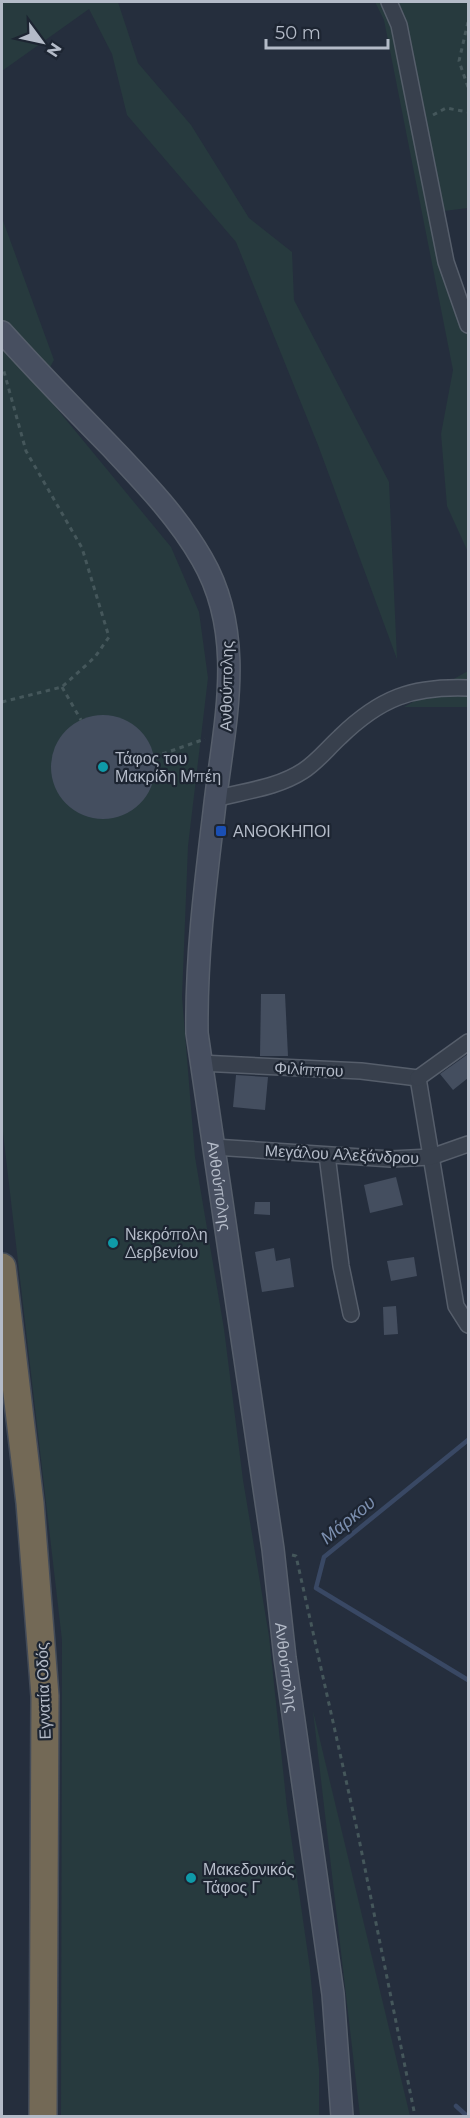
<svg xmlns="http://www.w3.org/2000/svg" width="470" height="2118" font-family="Montserrat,sans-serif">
  <rect width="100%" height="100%" fill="#252e3d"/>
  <!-- green -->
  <g fill="#273a3e">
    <polygon points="2,2 118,2 138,63 191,125 249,218 292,252 294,300 389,482 397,659 318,445 236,242 127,115 112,54 89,9 2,71"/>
    <polygon points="375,2 468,2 468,208 436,212 468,325 468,552 447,506 441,434 453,370 384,20"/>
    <polygon points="2,218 54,360 39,387 171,547 199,612 208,678 188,846 182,997 195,1157 224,1329 243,1480 269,1636 287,1808 310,1969 319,2069 319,2116 61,2116 62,1640 2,1124"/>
    <polygon points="468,671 468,707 404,707"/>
    <polygon points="313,1711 410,2116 360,2116"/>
  </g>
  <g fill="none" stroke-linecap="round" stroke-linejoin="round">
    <!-- stream -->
    <g stroke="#394864" stroke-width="4.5">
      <polyline points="468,1440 324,1557 316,1588 468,1680"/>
      <polyline points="456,2106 467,2116"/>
    </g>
  </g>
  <!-- building -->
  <g fill="#444e5f">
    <circle cx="103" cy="767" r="52"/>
    <polygon points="261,994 285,994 288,1056 260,1056"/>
    <polygon points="468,1054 468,1078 453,1090 440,1074"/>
    <polygon points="236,1075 268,1077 265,1110 233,1107"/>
    <polygon points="396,1177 403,1205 370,1213 364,1185"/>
    <polygon points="255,1202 270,1202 270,1215 254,1214"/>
    <polygon points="274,1248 276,1261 290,1258 294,1287 262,1292 255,1252"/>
    <polygon points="414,1257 417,1276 391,1281 387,1261"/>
    <polygon points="396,1306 398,1334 384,1335 383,1307"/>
  </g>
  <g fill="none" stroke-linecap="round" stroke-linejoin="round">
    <!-- street casing -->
    <g stroke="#565e6b" stroke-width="18">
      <g id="street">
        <polyline points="389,2 399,25 446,262 468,325"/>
        <path d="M 215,799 C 244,791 277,788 303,771 C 317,762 327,749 340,737 C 380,698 412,686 468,688"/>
        <polyline points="200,1063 361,1071 418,1078"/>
        <polyline points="418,1078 456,1306 468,1325"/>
        <polyline points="418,1078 468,1042"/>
        <polyline points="214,1147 391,1159 431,1157 468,1144"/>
        <polyline points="327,1155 341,1266 351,1314"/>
      </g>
    </g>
    <!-- secondary casing -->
    <g stroke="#565e6b" stroke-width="24">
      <g id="secondary">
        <path id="s1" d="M 2,332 C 37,371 74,409 111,447 C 144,482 178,517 202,559 C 248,638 223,728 214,812 C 205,886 196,959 197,1033 L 273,1549 L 285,1658 L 333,1994 L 342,2116"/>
      </g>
    </g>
    <!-- highway casing -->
    <g stroke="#434b58" stroke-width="30">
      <polyline id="highway" points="2,1267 30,1503 45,1696 43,2116"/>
    </g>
    <!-- path -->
    <g stroke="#45575b" stroke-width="3" stroke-dasharray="4.5 4.5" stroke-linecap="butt">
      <polyline points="468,22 459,61 468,87"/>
      <polyline points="433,115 446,108 468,112"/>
      <polyline points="62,687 81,720"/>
      <polyline points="2,702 62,687 95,657 109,637 82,548 26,451 3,368"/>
      <polyline points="154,757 205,739"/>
      <polyline points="292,1555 296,1556 358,1834 415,2116"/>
    </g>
    <!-- street -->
    <use href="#street" stroke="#38404d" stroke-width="15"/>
    <!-- secondary -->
    <use href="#secondary" stroke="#474f60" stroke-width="21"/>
    <!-- highway -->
    <use href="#highway" stroke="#736956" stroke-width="27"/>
  </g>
  <!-- markers -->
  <g fill="#0f9aa8" stroke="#1d2532" stroke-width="2">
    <circle cx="103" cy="767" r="6"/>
    <circle cx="113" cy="1243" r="6"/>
    <circle cx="191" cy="1878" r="6"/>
  </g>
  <rect fill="#1a4fb4" stroke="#1d2532" stroke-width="2" x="215" y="825" width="12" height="12" rx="3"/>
  <g text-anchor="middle" stroke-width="4.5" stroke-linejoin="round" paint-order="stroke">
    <!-- street labels -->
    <g font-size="16" fill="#b4bbc8" stroke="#1d2532">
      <text transform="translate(226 686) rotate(-89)" y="6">Ανθούπολης</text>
      <text transform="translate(309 1069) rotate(3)" y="6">Φιλίππου</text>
      <text transform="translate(342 1154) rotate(3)" y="6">Μεγάλου Αλεξάνδρου</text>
      <text dy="6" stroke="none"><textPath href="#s1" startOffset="938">Ανθούπολης</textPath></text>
      <text dy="6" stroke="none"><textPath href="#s1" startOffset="1424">Ανθούπολης</textPath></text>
      <text transform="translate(43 1691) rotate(-92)" y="6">Εγνατία Οδός</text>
    </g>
    <!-- poi labels -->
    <g font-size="16" fill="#b4bbc8" stroke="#1d2532" text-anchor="start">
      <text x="115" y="764">Τάφος του<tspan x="115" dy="18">Μακρίδη Μπέη</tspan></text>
      <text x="233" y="837">ΑΝΘΟΚΗΠΟΙ</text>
      <text x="125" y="1240">Νεκρόπολη<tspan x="125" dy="18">Δερβενίου</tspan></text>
      <text x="203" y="1875">Μακεδονικός<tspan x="203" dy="18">Τάφος Γ</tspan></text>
    </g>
    <!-- water labels -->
    <g font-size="18" font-style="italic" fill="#7c8faf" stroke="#1d2532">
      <text transform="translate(348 1520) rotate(-39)" y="6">Μάρκου</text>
    </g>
  </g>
  <!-- border -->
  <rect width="470" height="2118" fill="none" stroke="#b4bbc8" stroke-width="6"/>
  <!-- north arrow -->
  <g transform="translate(42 42) rotate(123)" stroke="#1d2532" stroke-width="4.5" paint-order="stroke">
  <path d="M0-4.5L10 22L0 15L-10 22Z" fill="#b4bbc8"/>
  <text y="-9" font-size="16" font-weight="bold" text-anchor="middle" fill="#b4bbc8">N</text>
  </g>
  <!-- scale -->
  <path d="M266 39v9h122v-9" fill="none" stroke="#b4bbc8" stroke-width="3"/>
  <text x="275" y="39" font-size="18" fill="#b4bbc8" stroke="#1d2532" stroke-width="4.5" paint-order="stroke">50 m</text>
</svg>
